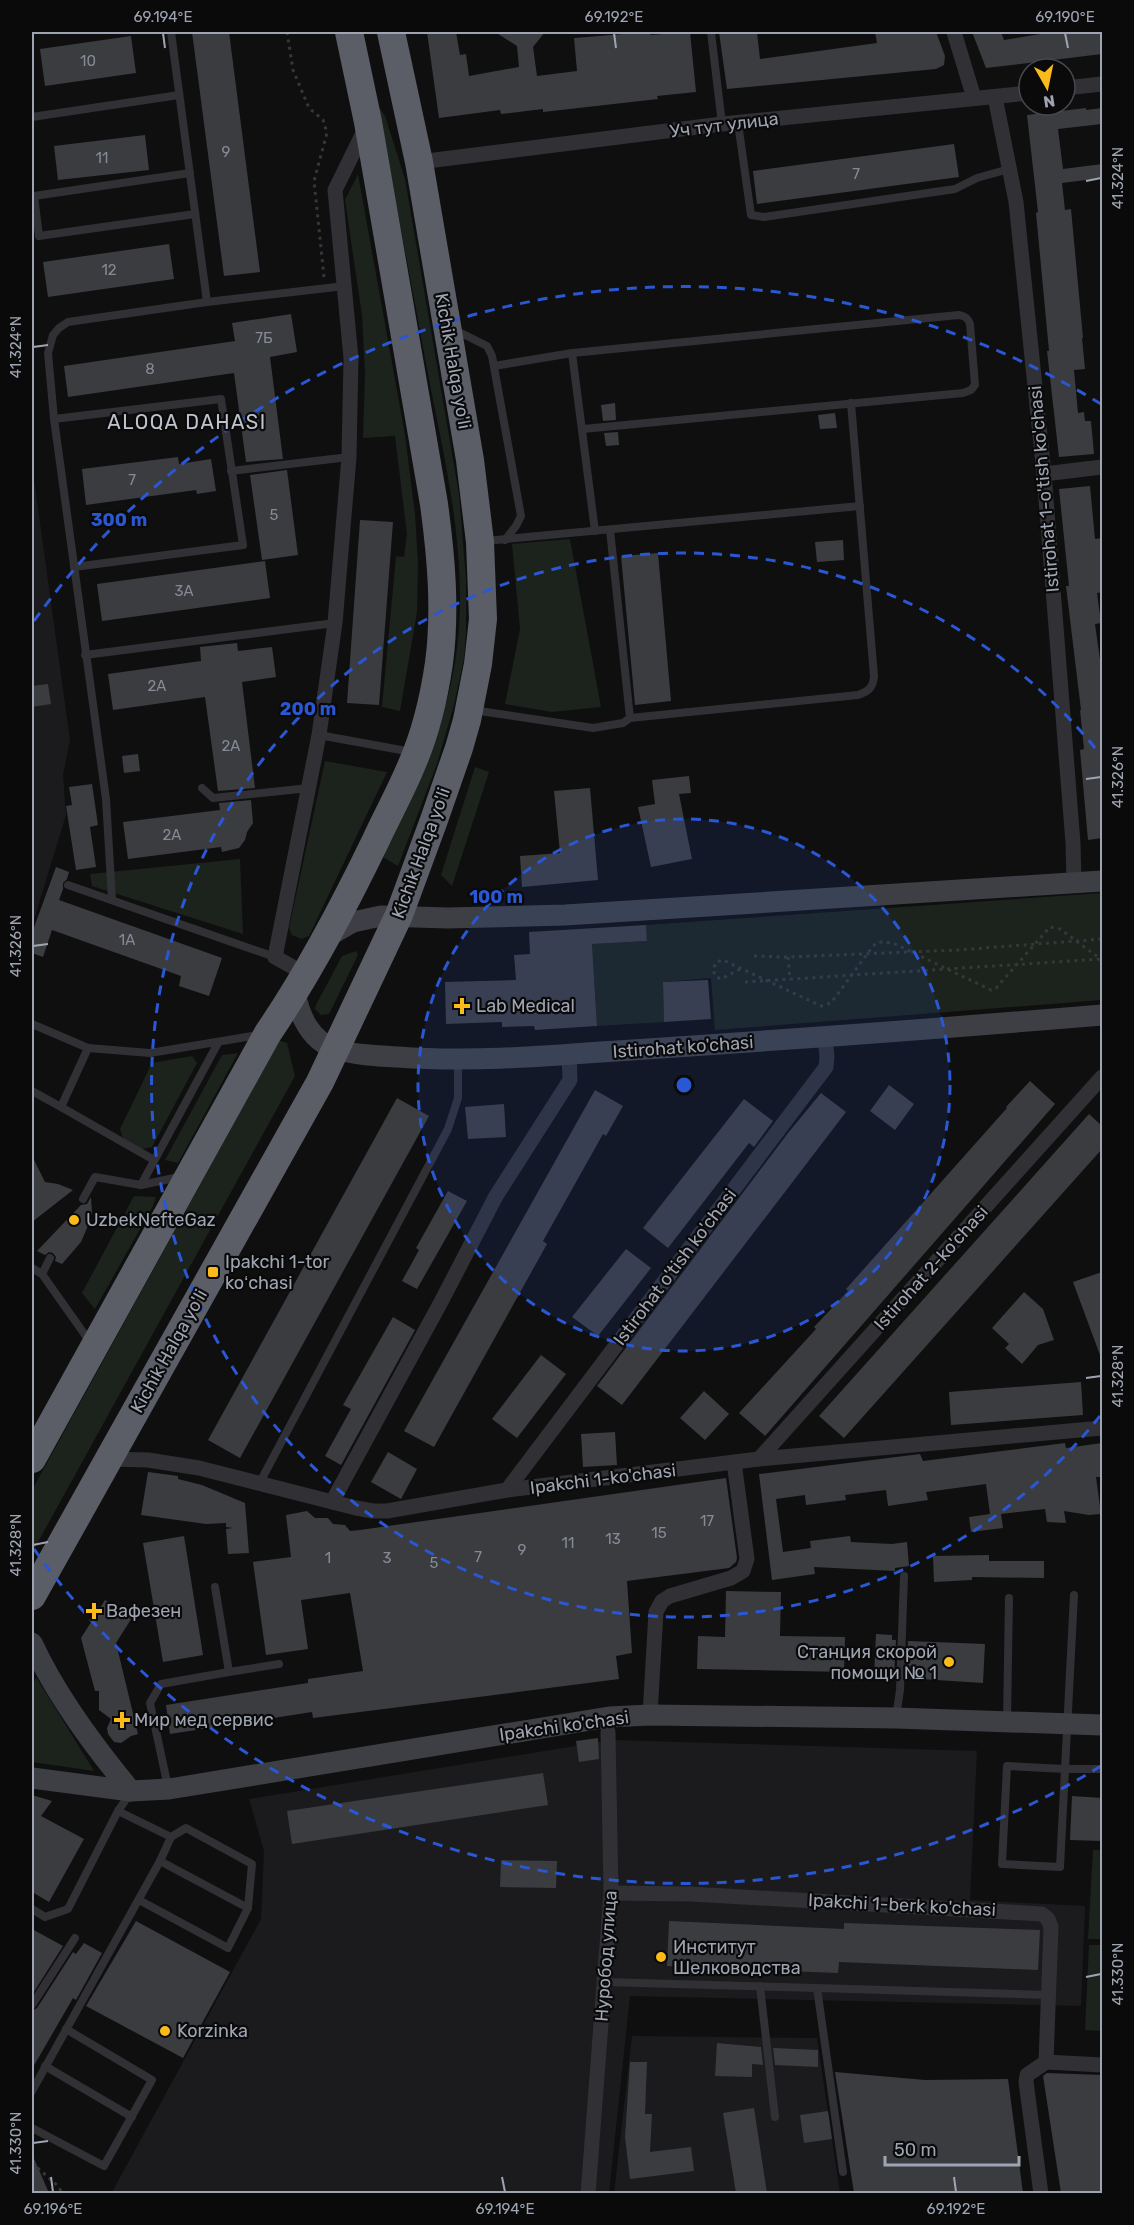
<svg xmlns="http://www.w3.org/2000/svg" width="1134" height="2225" font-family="Rubik,sans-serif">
  <rect width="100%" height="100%" fill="#0f0f10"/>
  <!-- built -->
  <g fill="#1b1b1d">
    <polygon points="32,465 70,740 63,775 66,815 32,926"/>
    <polygon points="612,1740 977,1751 970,1900 1085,1906 1081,2006 630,1996 609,2193 111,2194 261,1919 264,1851 249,1799"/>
    <polygon points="632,2036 817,2038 840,2193 614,2194"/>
  </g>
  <!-- green -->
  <g fill="#1b231c">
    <path d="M 377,104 L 385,116 L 405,179 L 459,494 L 466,579 L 466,633 L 464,658 L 454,705 L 437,764 L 398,866 L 381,856 L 446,703 C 478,592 448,478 427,369 C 411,281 394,192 377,104 Z"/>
    <polygon points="358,174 405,435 415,514 418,563 417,612 400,711 382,707 396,556 404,557 407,534 395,436 363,438 365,373 362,315 345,200"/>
    <polygon points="570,539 601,707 552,712 505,704 520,629 512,544"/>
    <polygon points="325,761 387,772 309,936 301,939 292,935 289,928"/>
    <polygon points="475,767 489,772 452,886 441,875"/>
    <polygon points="240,859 243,934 92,886 90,874"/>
    <polygon points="1102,893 1102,1000 715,1030 711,978 663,982 664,1022 597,1026 592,944 647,941 646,925"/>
    <polygon points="356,951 358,955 329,1014 321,1015 315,1009 316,1005 342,956"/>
    <polygon points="277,1040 287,1043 295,1076 32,1553 32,1490 266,1065"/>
    <polygon points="238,1053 178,1163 165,1160 222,1055"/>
    <polygon points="192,1056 197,1063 152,1147 142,1149 123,1138 120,1129 152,1063"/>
    <polygon points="134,1196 156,1197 153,1206 95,1309 82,1293"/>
    <polygon points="36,1677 94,1771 32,1762 32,1686"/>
    <polygon points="1093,1850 1102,1850 1102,1939 1088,1939"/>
    <polygon points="1089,1945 1102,1945 1102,2031 1085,2030"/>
  </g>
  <!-- building -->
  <g fill="#3b3c40">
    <polygon points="192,32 229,32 260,272 224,276"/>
    <polygon points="427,32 456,32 460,55 466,54 469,76 519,67 517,46 495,32 545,32 533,47 537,76 577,71 574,38 649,32 651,35 690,32 696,92 657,96 658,99 543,112 543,109 501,114 500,110 439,118"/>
    <polygon points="719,32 757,32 760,59 877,43 875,32 936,32 945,56 944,65 936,69 727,89"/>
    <polygon points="972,32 1001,32 1004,40 1053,32 1102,32 1102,54 986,68"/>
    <polygon points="131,36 136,73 45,86 40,49"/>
    <polygon points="1086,108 1086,110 1102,108 1102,124 1058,129 1063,169 1102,164 1102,178 1062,183 1065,210 1071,209 1083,338 1082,338 1085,369 1074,370 1078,413 1084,412 1085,421 1091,421 1094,454 1059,457 1047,351 1049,351 1036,213 1038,212 1027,115"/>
    <polygon points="145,135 149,170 58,180 54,146"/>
    <polygon points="954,144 959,177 757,204 753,171"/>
    <polygon points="169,244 174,279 48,297 43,262"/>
    <polygon points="291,314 297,352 270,357 283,459 246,462 234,373 68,397 64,366 235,341 232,323"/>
    <polygon points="615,403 616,420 603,421 601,405"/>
    <polygon points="835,413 837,428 820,429 818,415"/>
    <polygon points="618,432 619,445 606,446 604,433"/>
    <polygon points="178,457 179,464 211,459 216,491 197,494 196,490 86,505 82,469"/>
    <polygon points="287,470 298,555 262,560 250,475"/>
    <polygon points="1090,486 1095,539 1102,538 1102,592 1097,593 1101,623 1095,624 1101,667 1102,666 1102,838 1088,840 1080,750 1084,749 1080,710 1081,710 1066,586 1069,586 1059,489"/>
    <polygon points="360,520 393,522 379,705 347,703"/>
    <polygon points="843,540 844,560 817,562 815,542"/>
    <polygon points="658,553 671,701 635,705 621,556"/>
    <polygon points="265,561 270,598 102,621 97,584"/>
    <polygon points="237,643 238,651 272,647 276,677 242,682 255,788 218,791 205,697 113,710 108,674 201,661 200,647"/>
    <polygon points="48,684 51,704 32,707 32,686"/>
    <polygon points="138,754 140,771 124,773 122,756"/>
    <polygon points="689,776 691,793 679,794 692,859 651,867 638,807 655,804 652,780"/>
    <polygon points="92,784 98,825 90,827 96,867 76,870 66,806 72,805 69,787"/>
    <polygon points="590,788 598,880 522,887 520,856 560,853 554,791"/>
    <polygon points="251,800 253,823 247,832 245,840 239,848 222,852 221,847 128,859 123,822 220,810 219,803"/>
    <polygon points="56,867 69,872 67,879 63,883 63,889 59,900 222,958 209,996 179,986 181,976 52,930 43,957 32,953 32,933"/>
    <polygon points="646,925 647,941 592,944 597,1026 535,1030 534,1026 502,1027 502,1022 446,1024 445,982 516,980 514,955 530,954 529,932"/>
    <polygon points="708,980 711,1019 664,1022 663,982"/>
    <polygon points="1030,1081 1055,1104 765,1436 739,1413 816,1329 814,1327 848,1291 846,1289 1007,1108 1006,1107"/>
    <polygon points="889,1085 914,1104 895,1130 870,1111"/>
    <polygon points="595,1090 623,1106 606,1136 603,1134 543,1241 547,1244 434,1447 404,1431"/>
    <polygon points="821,1093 846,1112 622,1405 597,1386 788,1133"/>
    <polygon points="397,1098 429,1116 240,1458 208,1440"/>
    <polygon points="744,1099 773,1121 754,1147 749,1143 668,1248 643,1228"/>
    <polygon points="504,1104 506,1137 468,1139 465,1107"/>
    <polygon points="1089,1114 1102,1126 1102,1149 844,1438 819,1416"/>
    <polygon points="32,1156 45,1182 58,1184 73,1190 32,1222"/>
    <polygon points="448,1191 467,1201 417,1289 402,1281 419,1250 416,1248"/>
    <polygon points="91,1197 92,1213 87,1228 81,1242 62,1264 55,1261 56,1257 53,1253 49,1252 45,1255 37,1251 81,1205 87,1204"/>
    <polygon points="626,1249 651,1268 598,1336 572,1317"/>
    <polygon points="1102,1272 1102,1355 1100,1355 1073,1282"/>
    <polygon points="1024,1292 1043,1309 1054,1340 1038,1345 1022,1364 1005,1348 1009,1344 992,1328"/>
    <polygon points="393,1317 415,1330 341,1465 325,1456 351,1409 343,1405"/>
    <polygon points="541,1355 566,1374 517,1438 492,1419"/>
    <polygon points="1081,1382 1083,1415 951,1425 949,1392"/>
    <polygon points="704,1391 729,1414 705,1440 680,1418"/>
    <polygon points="615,1432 617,1465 583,1467 581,1434"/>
    <polygon points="1065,1443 1066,1448 1102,1443 1102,1477 1096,1477 1101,1514 1089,1515 1064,1511 1066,1523 1047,1522 1045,1509 1001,1514 1003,1528 971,1532 969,1517 990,1514 986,1484 926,1492 928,1500 888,1506 886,1490 845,1495 846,1500 806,1505 805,1495 776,1499 783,1552 811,1548 810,1541 850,1536 851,1542 892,1544 907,1542 909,1566 895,1568 895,1571 814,1567 815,1574 772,1580 759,1474 920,1454 923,1461"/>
    <polygon points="388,1452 417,1469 401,1499 371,1482"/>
    <polygon points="148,1472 178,1476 178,1479 202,1485 245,1503 249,1553 228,1554 226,1529 233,1528 226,1527 226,1523 206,1524 141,1515"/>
    <polygon points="726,1478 737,1558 736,1562 729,1568 627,1581 632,1653 616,1656 619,1679 313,1718 312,1712 170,1734 166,1705 308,1683 308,1679 363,1671 350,1593 301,1600 308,1649 266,1655 253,1562 291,1557 286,1515 307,1511 315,1518 328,1518 333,1524 345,1525 350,1531 360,1530"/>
    <polygon points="184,1536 203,1655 163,1662 143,1543"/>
    <polygon points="989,1555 989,1561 1044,1561 1044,1578 972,1577 972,1580 934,1582 933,1556"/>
    <polygon points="726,1591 781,1592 780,1636 845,1637 844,1672 697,1669 698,1636 725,1637"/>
    <polygon points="105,1600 133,1616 116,1643 138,1734 131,1736 121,1743 114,1742 108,1734 107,1728 111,1719 99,1710 99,1691 95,1691 81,1638"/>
    <polygon points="876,1634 892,1635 892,1640 896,1640 894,1677 874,1676"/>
    <polygon points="908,1641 985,1644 983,1683 906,1678"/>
    <polygon points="598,1738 599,1759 579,1762 576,1741"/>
    <polygon points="543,1773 548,1805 292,1844 287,1811"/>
    <polygon points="32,1795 52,1801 41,1816 84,1839 49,1902 32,1892"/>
    <polygon points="1072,1796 1102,1798 1102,1841 1070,1840"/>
    <polygon points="501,1860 557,1861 556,1888 500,1887"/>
    <polygon points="136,1921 230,1972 183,2058 86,2006"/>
    <polygon points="669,1921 844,1929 844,1923 1040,1930 1038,1970 839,1962 838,1973 667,1966"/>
    <polygon points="32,1929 63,1946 32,1995"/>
    <polygon points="84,1943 102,1953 76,2000 73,1998 32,2069 32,2011 37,2008 73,1952 76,1954"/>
    <polygon points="717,2043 761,2047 763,2065 752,2064 752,2077 715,2076"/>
    <polygon points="773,2048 818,2050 818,2067 775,2065"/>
    <polygon points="630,2062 647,2062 645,2114 652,2114 650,2152 691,2147 694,2171 630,2179 625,2137"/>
    <polygon points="835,2072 925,2080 1008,2079 1023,2193 854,2193"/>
    <polygon points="1047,2073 1102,2075 1102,2193 1061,2193 1043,2076"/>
    <polygon points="754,2108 767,2193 736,2193 723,2113"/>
    <polygon points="828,2111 832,2139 804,2143 800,2115"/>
    <polygon points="32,2154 49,2193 32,2193"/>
  </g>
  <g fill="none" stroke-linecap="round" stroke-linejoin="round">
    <!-- path -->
    <g stroke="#36373c" stroke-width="3" stroke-dasharray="3 4.5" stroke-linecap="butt">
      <polyline points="287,32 293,70 309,108 323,120 327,133 314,181 324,277"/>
      <polyline points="754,956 788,957 958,950 1102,939"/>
      <polyline points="788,957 790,980"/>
      <polyline points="740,969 721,979 716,977 713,970 716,962 723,960 821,1006 831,1003 873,946 878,942 893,943 991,990 996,988 1050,927 1060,929 1102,960"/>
      <polyline points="745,982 1102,959"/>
      <polyline points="32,2163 59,2187 62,2194"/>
    </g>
    <!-- lane -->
    <g stroke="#303035" stroke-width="8">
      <polyline points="171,32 207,302 345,286"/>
      <polyline points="711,32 722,124"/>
      <polyline points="32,117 179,95"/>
      <polyline points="738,123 751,215 764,217 955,189 977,178 1009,169"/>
      <polyline points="190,173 34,196 39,236 195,214"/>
      <polyline points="455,330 487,346 492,356 521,516 516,526 505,540"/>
      <polyline points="572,353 595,531"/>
      <path d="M 494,366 L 572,353 L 959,315 C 965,316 968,318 970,324 L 975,385 L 971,390 L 963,393 L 583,429"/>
      <polyline points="54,419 221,399 243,545 74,567"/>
      <polyline points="231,471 349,457"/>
      <polyline points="610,530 630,718"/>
      <polyline points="485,541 860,506"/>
      <polyline points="85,655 335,623"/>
      <path d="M 473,710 L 593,728 L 623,723 L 630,718 L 858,695 C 869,691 873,688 874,676 L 851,403"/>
      <polyline points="319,735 412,752"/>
      <polyline points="202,788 213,798 309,788"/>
      <polyline points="68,885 275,957"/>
      <polyline points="112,899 106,799 54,419 48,353 53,335 59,328 68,322 207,302"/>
      <polyline points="32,1024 88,1048"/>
      <polyline points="32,1091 61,1107"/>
      <polyline points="154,1160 61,1107 88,1048 150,1053 258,1035"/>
      <polyline points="141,1185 218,1043"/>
      <polyline points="83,1199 95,1177 141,1185 179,1177"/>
      <polyline points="50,1258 42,1274 90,1342"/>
      <polyline points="32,1268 42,1274"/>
      <polyline points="259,1484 448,1129 458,1098 458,1061"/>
      <polyline points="1074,1595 1065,1769 1102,1769"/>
      <polyline points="229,1672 279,1664"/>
      <polyline points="896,1717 900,1690 904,1576"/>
      <polyline points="1007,1720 1009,1598"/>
      <polygon points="1007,1766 1065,1769 1060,1867 1002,1864"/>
      <polyline points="168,1787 150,1703 161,1684 229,1672 215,1587"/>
      <polyline points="118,1811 171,1837 160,1861 248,1908"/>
      <polyline points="139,1900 228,1948 248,1908 252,1864 186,1828 171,1837"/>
      <polyline points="32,1909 45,1917 68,1909 118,1811 131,1792"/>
      <polyline points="604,1982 817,1988 843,2172"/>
      <polyline points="760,1986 775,2117"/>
      <polyline points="817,1988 1048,1995"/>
      <polyline points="32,2005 75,1938"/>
      <polyline points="45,2066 132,2117"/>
      <polyline points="32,2091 160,1861"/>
      <polyline points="32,2128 104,2166 152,2080 66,2029"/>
    </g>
    <!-- street -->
    <g stroke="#303035" stroke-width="15">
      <polyline points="954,32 974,98"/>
      <polyline points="1065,88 1102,84"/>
      <polyline points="995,97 1016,202 1044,474 1073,843 1074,883"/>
      <polyline points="419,162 722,124 1029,93"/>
      <polyline points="1044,474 1102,467"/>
      <polyline points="305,974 275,957 319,735 335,623 349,457 351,358 335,190 366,127"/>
      <polyline points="108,1459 148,1460 199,1468 356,1508 373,1511 387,1511 507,1490 759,1459 1102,1428"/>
      <polyline points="759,1459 1102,1077"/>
      <polyline points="507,1490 826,1067 827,1057 825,1038"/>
      <polyline points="332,1502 442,1300 496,1196 570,1080 569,1054"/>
      <polyline points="650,1715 656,1612 662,1601 670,1596 731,1578 743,1571 747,1559 734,1462"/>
      <polyline points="611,1893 690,1894 1042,1914 1048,1919 1051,1927 1046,2062 1027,2075 1026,2082 1041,2194"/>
      <polyline points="1046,2062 1102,2065"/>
      <polyline points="588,2194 611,1893 608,1732"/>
    </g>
    <!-- secondary -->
    <g stroke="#3d3f45" stroke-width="21">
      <polyline points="325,938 353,922 381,916 448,918 565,915 1102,881"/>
      <path d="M 295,993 C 300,1017 310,1040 335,1049 C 355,1055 378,1056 398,1057 C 466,1062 534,1057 601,1052 C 769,1041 936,1029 1102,1015"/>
      <path d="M 32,1643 C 55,1693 96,1749 131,1791"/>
      <polyline points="32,1778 131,1791 169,1789 609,1717 650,1715 896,1718 1102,1725"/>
    </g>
    <!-- highway -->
    <g stroke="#5b5e67" stroke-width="28">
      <path d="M 32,1459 L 268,1033 C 309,973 343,908 375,842 C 387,816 401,791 412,764 C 426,732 434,697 439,663 C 446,610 441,556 434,504 L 368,122 L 349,32"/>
      <polyline points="32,1596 320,1082 399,915 434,820 459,748 467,720 478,664 483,619 480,542 470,460 419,162 391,32"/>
    </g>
  </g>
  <!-- ticks -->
  <path fill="none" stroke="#9fa4b2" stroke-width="2" d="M 163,33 L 165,48M 614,33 L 616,48M 1065,33 L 1068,48M 1086,181 L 1101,178M 33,347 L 48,345M 1086,779 L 1101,777M 33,946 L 48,944M 1086,1378 L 1101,1376M 33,1545 L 48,1542M 1086,1977 L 1101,1974M 33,2143 L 48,2141M 51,2177 L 53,2192M 502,2177 L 505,2192M 954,2177 L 956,2192"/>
  <!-- distance rings -->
  <circle cx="684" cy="1085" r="266" fill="#2a57d4" fill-opacity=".12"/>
  <g fill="none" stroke="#2a57d4" stroke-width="3" stroke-dasharray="10 8">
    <circle cx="684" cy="1085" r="266"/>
    <path d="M1100 1416A532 532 0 1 1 1100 754"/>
    <path d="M1101 1766A799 799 0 0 1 34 1549M34 621A799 799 0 0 1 1101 404"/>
  </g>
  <!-- markers -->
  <g fill="#fbbb1b" stroke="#0a0a0b" stroke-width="2">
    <path d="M459 997h6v6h6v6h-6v6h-6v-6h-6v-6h6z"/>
    <circle cx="74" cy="1220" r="6"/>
    <rect x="207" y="1266" width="12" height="12" rx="3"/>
    <path d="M91 1602h6v6h6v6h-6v6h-6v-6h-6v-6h6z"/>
    <circle cx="949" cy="1662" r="6"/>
    <path d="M119 1711h6v6h6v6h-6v6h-6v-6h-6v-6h6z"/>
    <circle cx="661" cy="1957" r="6"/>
    <circle cx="165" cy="2031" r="6"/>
  </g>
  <g text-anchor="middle" stroke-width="4.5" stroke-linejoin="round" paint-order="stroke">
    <!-- number labels -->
    <g font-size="15" fill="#868a96">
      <text x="88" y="66">10</text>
      <text x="226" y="157">9</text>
      <text x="102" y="163">11</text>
      <text x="856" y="179">7</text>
      <text x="109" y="275">12</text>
      <text x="264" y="343">7Б</text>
      <text x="150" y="374">8</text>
      <text x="132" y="485">7</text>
      <text x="274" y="520">5</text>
      <text x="184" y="596">3А</text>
      <text x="157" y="691">2А</text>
      <text x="231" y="751">2А</text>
      <text x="172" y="840">2А</text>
      <text x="127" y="945">1А</text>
      <text x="707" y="1526">17</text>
      <text x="659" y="1538">15</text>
      <text x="613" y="1544">13</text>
      <text x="568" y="1548">11</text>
      <text x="522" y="1555">9</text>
      <text x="478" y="1562">7</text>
      <text x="328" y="1563">1</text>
      <text x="387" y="1563">3</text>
      <text x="434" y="1568">5</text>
    </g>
    <!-- street labels -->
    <g font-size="18" fill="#9fa4b2" stroke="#0a0a0b">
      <text transform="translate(724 125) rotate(-7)" y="6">Уч тут улица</text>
      <text transform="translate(453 361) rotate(80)" y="6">Kichik Halqa yo'li</text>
      <text transform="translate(1044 489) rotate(-95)" y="6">Istirohat 1-o'tish ko'chasi</text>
      <text transform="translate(421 853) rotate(-70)" y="6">Kichik Halqa yo'li</text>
      <text transform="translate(683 1047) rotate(-4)" y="6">Istirohat ko'chasi</text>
      <text transform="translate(675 1267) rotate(-53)" y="6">Istirohat o'tish ko'chasi</text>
      <text transform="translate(931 1268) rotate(-48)" y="6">Istirohat 2-ko'chasi</text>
      <text transform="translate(169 1351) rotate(-61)" y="6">Kichik Halqa yo'li</text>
      <text transform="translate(603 1479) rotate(-7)" y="6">Ipakchi 1-ko'chasi</text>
      <text transform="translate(564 1726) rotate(-8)" y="6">Ipakchi ko'chasi</text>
      <text transform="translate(902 1905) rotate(3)" y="6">Ipakchi 1-berk ko'chasi</text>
      <text transform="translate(606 1956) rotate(-86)" y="6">Нуробод улица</text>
    </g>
    <!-- poi labels -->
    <g font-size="18" fill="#9fa4b2" stroke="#0a0a0b" text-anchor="start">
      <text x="476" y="1012">Lab Medical</text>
      <text x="86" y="1226">UzbekNefteGaz</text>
      <text x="225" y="1268">Ipakchi 1-tor<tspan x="225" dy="21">koʻchasi</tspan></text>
      <text x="106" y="1617">Вафезен</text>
      <text x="937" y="1658" text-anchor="end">Станция скорой<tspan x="937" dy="21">помощи № 1</tspan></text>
      <text x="134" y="1726">Мир мед сервис</text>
      <text x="673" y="1953">Институт<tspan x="673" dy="21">Шелководства</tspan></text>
      <text x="177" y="2037">Korzinka</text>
    </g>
    <!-- neighbourhood labels -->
    <g font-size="20" letter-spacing="1.5" fill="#c0c3ce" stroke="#0a0a0b">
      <text x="187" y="429">ALOQA DAHASI</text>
    </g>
  </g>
  <circle cx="684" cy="1085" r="9" fill="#2a57d4" stroke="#0a0a0b" stroke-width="3"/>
  <g font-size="18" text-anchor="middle" font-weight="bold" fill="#2a57d4" stroke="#0a0a0b" stroke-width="4.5" stroke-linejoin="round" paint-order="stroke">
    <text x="119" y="526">300 m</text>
    <text x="308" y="715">200 m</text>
    <text x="496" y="903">100 m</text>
  </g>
  <!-- border -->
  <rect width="1134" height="2225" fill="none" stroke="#0a0a0b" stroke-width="66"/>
  <!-- north arrow -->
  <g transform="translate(1047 87) rotate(171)"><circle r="28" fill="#0a0a0b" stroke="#46484e" stroke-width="1.5"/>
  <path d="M0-4.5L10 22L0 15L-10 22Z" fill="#fbbb1b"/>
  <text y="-9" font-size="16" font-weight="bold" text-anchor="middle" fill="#9fa4b2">N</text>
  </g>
  <!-- scale -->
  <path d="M885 2156v9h134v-9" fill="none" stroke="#9fa4b2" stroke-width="3"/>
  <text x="894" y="2156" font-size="18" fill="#9fa4b2" stroke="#0a0a0b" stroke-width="4.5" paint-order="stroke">50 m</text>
  <rect x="33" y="33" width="1068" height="2159" fill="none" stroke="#9fa4b2" stroke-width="2"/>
  <g font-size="15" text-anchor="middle" fill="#9fa4b2">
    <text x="163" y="22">69.194°E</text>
    <text x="614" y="22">69.192°E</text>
    <text x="1065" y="22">69.190°E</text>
    <text transform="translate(1118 178) rotate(-90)" y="5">41.324°N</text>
    <text transform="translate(16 347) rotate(-90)" y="5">41.324°N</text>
    <text transform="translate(1118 777) rotate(-90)" y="5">41.326°N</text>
    <text transform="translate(16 946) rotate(-90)" y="5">41.326°N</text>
    <text transform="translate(1118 1376) rotate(-90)" y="5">41.328°N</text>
    <text transform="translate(16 1545) rotate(-90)" y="5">41.328°N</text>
    <text transform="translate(1118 1974) rotate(-90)" y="5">41.330°N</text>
    <text transform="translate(16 2143) rotate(-90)" y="5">41.330°N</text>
    <text x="53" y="2214">69.196°E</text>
    <text x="505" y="2214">69.194°E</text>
    <text x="956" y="2214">69.192°E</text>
  </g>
</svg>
